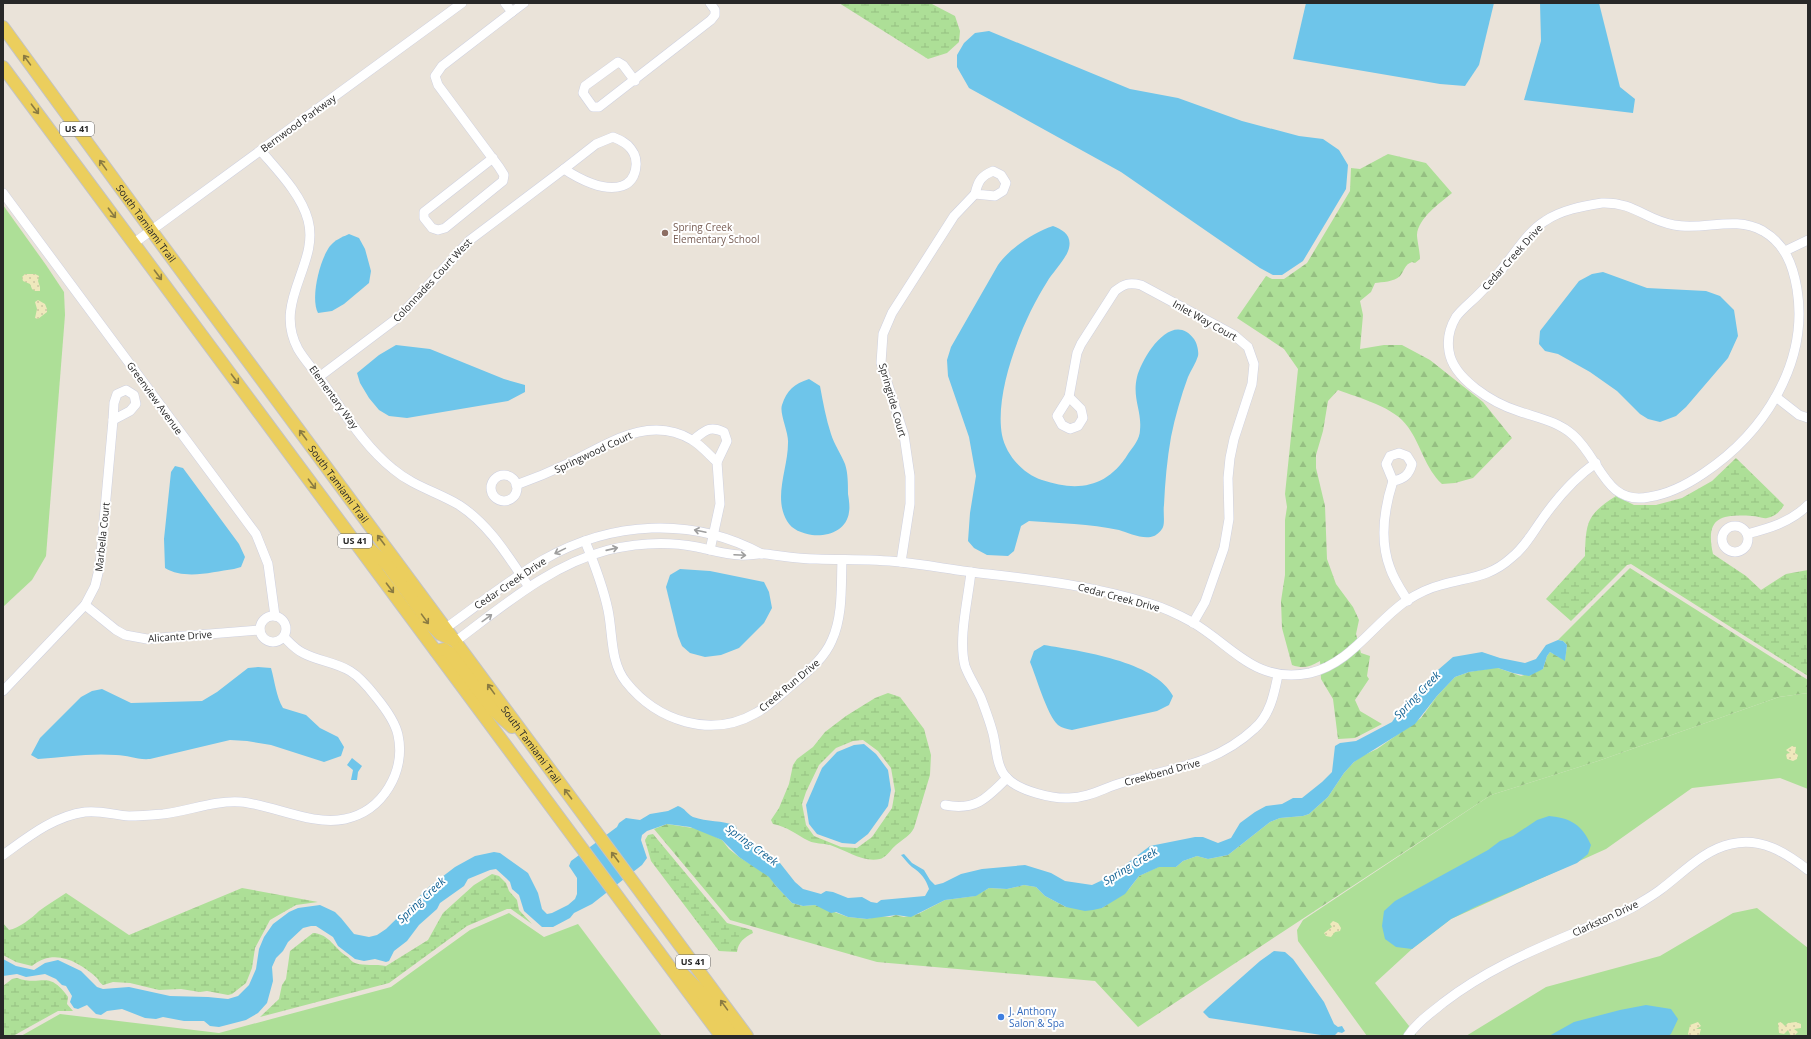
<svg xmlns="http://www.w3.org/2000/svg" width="1811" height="1039" font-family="'Open Sans',sans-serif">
  <defs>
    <pattern id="forest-firs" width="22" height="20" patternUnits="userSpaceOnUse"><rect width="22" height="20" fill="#addf97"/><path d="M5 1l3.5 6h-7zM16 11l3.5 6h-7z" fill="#95bf82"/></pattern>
    <pattern id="wetland-marsh" width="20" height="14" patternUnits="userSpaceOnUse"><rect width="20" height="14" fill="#addf97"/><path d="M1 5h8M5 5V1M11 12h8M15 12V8" fill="none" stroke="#95bf82"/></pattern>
    <pattern id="sand-dots" width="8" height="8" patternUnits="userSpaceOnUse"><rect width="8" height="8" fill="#efe8bc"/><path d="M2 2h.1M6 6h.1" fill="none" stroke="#cdc7a2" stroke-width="1.8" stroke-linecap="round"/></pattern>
  </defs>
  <rect width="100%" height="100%" fill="#eae3d9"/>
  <!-- grass -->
  <g fill="#addf97">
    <polygon points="3,205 46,265 64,292 65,315 46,556 32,580 3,607"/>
    <polygon points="1808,693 1808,789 1780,778 1692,788 1606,849 1451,919 1412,949 1375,983 1417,1036 1367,1036 1298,941 1297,930 1303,920 1491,795 1598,761 1779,697"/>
    <polygon points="1757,908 1808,948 1808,1036 1466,1036 1546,987 1660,956 1733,913"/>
    <polygon points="509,913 544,937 578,924 662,1036 21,1036 60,1014 219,1033 391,987 470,930"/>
  </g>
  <!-- forest -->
  <g fill="url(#forest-firs)">
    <path d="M 1388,154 L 1426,163 L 1452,193 C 1440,203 1418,218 1417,235 C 1417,240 1420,252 1420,259 L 1415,263 L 1412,262 C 1404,265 1405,270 1400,276 C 1394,282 1382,282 1375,283 L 1371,292 L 1360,301 L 1363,315 L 1360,349 L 1384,345 L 1402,345 L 1430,360 L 1483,402 L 1512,438 L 1473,478 L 1455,483 L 1442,484 C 1425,468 1421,445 1408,427 C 1395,407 1359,398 1338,390 L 1328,401 L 1323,431 L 1316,455 L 1316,468 L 1325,506 L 1327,559 L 1336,584 L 1353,607 L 1359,620 L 1356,634 L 1361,653 L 1370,656 L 1367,676 L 1369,679 L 1355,700 L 1360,711 L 1382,724 L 1355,738 L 1338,739 L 1333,699 L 1321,679 L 1320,661 C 1310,667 1303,669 1292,665 L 1282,628 L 1281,601 L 1285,575 L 1285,520 L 1287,507 L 1285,494 L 1298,369 L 1284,349 L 1237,318 L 1266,276 L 1272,279 L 1284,279 L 1307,263 L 1350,191 L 1351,168 L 1360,169 Z"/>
    <polygon points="1630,568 1808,680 1808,693 1779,697 1598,761 1491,795 1138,1027 1095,981 877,962 730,920 654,829 667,824 699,829 722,840 729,849 739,857 769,876 775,885 792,903 803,906 815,905 848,917 867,919 880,916 890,917 896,915 904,917 918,914 945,900 975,896 989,888 1007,889 1024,885 1036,887 1045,896 1066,907 1102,908 1129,889 1139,876 1158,867 1176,867 1183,861 1197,856 1208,859 1228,855 1270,822 1280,818 1303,816 1309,814 1328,797 1344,773 1354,762 1362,756 1377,749 1421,718 1437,696 1455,677 1469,672 1492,668 1498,668 1521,676 1543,669 1547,656 1550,652 1565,660 1567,645 1563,641 1558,640"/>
  </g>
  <!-- wetland -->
  <g fill="url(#wetland-marsh)" fill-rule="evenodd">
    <polygon points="839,3 930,3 955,16 960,31 959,42 947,53 928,59"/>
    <path d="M 1736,458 L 1784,505 C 1781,511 1775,516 1767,518 C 1763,519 1757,516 1752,516 C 1720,514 1705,518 1713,554 L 1746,576 L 1761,590 L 1786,574 L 1808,570 L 1808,676 L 1631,564 L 1627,565 L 1571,621 L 1546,599 L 1585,556 C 1586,523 1586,515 1616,496 L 1634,505 L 1656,505 L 1682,498 L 1712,481 Z"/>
    <path d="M 888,693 L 900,697 L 924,729 L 931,755 L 930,775 L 914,828 C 910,836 903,839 896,845 C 891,849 887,857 880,859 C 863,863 846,850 830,845 C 823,843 815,844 809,841 C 795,834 788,827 773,824 L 771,820 L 779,808 L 789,784 L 793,765 L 797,759 L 813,747 L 825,732 L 846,716 L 875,698 ZM 863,740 L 878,751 L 891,768 L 895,791 L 892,808 L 872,837 L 857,848 L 841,847 L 814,836 L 806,825 L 802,804 L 806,792 L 819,765 L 836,748 L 853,741 Z"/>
    <path d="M 653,834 L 727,923 L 752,930 L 753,933 C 745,937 738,942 737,952 L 719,951 L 651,861 L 645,840 L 648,835 Z"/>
    <path d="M 492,874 L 499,876 L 506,883 L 509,891 L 517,900 L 519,910 L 532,924 L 511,909 L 507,909 L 467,926 L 389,983 L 260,1017 L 279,999 L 282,985 L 286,979 L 290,951 L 313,933 C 330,934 334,949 348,957 C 350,959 352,962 355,963 C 364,966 376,964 386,966 L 428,940 L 443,913 L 474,885 Z"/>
    <path d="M 242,888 L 318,902 L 296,905 L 270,920 L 255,948 L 252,968 L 246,983 L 232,994 L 228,995 L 207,991 L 200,992 L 181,989 L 159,990 L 130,983 L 113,982 L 103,985 C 100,983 99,981 97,978 C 78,961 54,948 32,966 L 16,962 L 3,955 L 3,923 L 9,930 C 19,928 32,918 39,911 C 47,905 57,899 66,893 L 129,935 Z"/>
    <path d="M 17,978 C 42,987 48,969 68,997 L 67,1004 L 73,1011 L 58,1011 L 13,1036 L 3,1036 L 3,986 L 12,979 Z"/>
  </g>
  <!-- sand -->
  <g fill="url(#sand-dots)">
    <polygon points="25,274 35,274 39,276 38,281 40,287 40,291 35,291 32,289 30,284 23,281 22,277"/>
    <polygon points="38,300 45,304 47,309 47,312 38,319 35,318 37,309 35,302"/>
    <polygon points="1792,746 1796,747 1795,753 1798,755 1797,759 1793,761 1787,759 1786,754 1790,753 1786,750"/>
    <polygon points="1333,921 1338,923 1341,928 1340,931 1335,932 1331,937 1326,936 1324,933 1332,927 1330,924"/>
    <polygon points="1698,1022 1701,1026 1696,1029 1701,1029 1699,1036 1690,1036 1688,1034 1690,1025"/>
    <polygon points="1781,1022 1785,1026 1788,1023 1796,1022 1801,1024 1801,1028 1794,1029 1798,1032 1794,1036 1791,1036 1788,1030 1784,1034 1779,1033 1778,1023"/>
  </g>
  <!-- water -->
  <g fill="#6ec5ea">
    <polygon points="1306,3 1494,3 1479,65 1465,86 1440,84 1293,59"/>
    <polygon points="1540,3 1599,3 1620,87 1635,99 1633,113 1524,100 1541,41"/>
    <polygon points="989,31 1130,89 1178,98 1242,121 1299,136 1323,139 1339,150 1348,165 1346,189 1303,261 1282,275 1273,275 1260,268 1121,172 969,88 957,67 957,55 964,43 975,33"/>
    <path d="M 1053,226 C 1063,230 1072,235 1069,248 C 1067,258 1052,273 1047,282 C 1023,319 994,391 1002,435 C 1006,455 1023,474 1042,480 C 1077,492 1107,488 1128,454 C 1133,447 1140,439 1140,430 C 1142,411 1132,398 1137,377 C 1142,357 1172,309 1194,339 C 1197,343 1199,352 1198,356 C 1196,363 1191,370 1188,377 C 1181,396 1175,417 1171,437 C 1167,460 1165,482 1164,505 C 1163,511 1165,522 1163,527 C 1162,530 1157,535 1154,536 C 1144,540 1128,533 1119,530 C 1090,524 1059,523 1029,521 L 1021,526 L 1014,551 L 1008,556 L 987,555 L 974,548 L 968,541 L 970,513 L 976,476 L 969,437 L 948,376 L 947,360 L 951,347 L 998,265 C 1009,249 1034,232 1053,226 Z"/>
    <path d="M 349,234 L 359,238 L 365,249 L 371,271 L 369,283 L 344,304 L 332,311 L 318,313 C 310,298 320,259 330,246 C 335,240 342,237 349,234 Z"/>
    <polygon points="1603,272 1647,288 1706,291 1720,296 1734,310 1738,336 1728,358 1686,407 1676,416 1660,422 1648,419 1640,414 1617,391 1590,372 1558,354 1545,351 1539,344 1540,331 1579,281 1592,274"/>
    <polygon points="396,345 430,349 504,379 525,385 525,392 508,401 407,418 389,416 379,410 369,398 360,383 357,373 379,355"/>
    <path d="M 809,379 L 820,386 C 823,402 826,419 831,434 C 834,444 841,454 845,464 C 848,473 848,484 848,494 C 849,500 850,507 849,512 C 847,530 828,537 812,535 C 802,533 792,530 787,521 C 773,497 788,469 788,443 C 789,433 779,413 782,405 C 787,390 794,384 809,379 Z"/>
    <path d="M 175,466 L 183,468 L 239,544 L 245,557 L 241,567 L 234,569 C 212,572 185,580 165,568 L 164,539 L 171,472 Z"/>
    <polygon points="680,569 710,571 764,582 769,592 772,608 764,623 739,648 721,655 705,657 690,653 682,646 678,636 666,587 670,575"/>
    <path d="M 1558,640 L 1563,641 L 1567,645 L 1565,661 L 1550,652 L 1547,656 L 1543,669 L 1529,676 L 1513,673 L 1498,668 L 1469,672 L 1455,677 L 1437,696 L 1415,724 L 1354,762 L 1344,773 L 1328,797 L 1309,814 L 1303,816 L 1280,818 L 1270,822 L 1228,855 L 1208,859 L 1197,856 L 1183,861 L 1176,867 L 1159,867 L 1139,876 L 1125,894 L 1102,908 L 1093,910 L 1085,911 L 1066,907 L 1045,896 L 1036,887 L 1024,885 L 1007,889 L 989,888 L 976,896 L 945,900 L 911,917 L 896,915 L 867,919 L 848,917 L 836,912 L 831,913 L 815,905 L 803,906 L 792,903 L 775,885 L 769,877 L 739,857 L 722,840 L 690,827 L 667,824 L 647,831 L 642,835 L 641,840 L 647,858 L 642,865 L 592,904 L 574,913 L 570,918 L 553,927 L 542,927 L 524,911 L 519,895 L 512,889 L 510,882 L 506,878 L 496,869 L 490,870 L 468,879 L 464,886 L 440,903 L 437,909 L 419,925 L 407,941 L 394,951 L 389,961 L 386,962 L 375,959 L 364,961 L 355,959 L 338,946 L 333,937 L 316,926 L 311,926 L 303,928 L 288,942 L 283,951 L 276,958 L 272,967 L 273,981 L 267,1003 L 258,1013 L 246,1020 L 219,1027 L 210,1026 L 204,1021 L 184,1021 L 163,1017 L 156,1019 L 145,1018 L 122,1009 L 107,1011 L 101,1015 L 96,1014 L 87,1005 L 78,1009 L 74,1008 L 70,1002 L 72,996 L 66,986 L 62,985 L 56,979 L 45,974 L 26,977 L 17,974 L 3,976 L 3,959 L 16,966 L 34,970 L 45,963 L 58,960 L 81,971 L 97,987 L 103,989 L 129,987 L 170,996 L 208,997 L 228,999 L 238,996 L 249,985 L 256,969 L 259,949 L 264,937 L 273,924 L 289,912 L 298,908 L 320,905 L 335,912 L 341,918 L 354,934 L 369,937 L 377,935 L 386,929 L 429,887 L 455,867 L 475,856 L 494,852 L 500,853 L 528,873 L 538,893 L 542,909 L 547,914 L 552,913 L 568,905 L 575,899 L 577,894 L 577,878 L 569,866 L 571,861 L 617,827 L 619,823 L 626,818 L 640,820 L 650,814 L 668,811 L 678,806 C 685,808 687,814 693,817 C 707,822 722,820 736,826 L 737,832 L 748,841 L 763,849 L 780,863 L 795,882 L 803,889 L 821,894 L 826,891 L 833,892 L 848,898 L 862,897 L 871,902 L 877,903 L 881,900 L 925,896 L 929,889 C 926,879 921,873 912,867 C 908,864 904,858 901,855 L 904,854 L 912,863 L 924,870 L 930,880 L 935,885 L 943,883 L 961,874 L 982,869 L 1025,865 L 1051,873 L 1065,881 L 1092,885 L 1109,877 L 1150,846 L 1195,837 L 1203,837 L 1218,843 L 1231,838 L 1240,823 L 1255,812 L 1266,806 L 1282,804 L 1293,798 L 1302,798 L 1322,782 L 1332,772 L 1335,746 L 1340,743 L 1356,741 L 1392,722 L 1398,713 L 1420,691 L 1431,676 L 1453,657 L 1482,652 L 1500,658 L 1525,663 L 1536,659 L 1546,645 Z"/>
    <path d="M 1044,645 C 1080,651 1155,661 1173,696 L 1169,705 L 1157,711 L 1072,730 C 1067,729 1062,728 1058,725 C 1047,715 1036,676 1030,662 L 1034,651 Z"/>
    <path d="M 258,667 L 271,668 C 275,682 276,696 283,708 L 306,715 L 320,728 L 338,737 L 344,747 L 341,756 L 324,762 L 271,745 L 247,741 L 230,740 L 150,759 C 136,760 128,755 116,755 C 90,753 64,757 38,759 L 31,755 L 40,738 L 81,697 L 92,691 L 102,689 L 131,703 L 202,701 L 217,692 L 248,668 Z"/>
    <polygon points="864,744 876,754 888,770 891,790 888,806 868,834 855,844 842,843 817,834 809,824 806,805 822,768 837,752 854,745"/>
    <polygon points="352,758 362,766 358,772 357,780 351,780 353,770 347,765"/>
    <path d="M 1549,816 C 1571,818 1582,825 1591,845 L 1588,854 L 1577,863 L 1475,907 L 1451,919 L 1412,949 L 1396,947 L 1385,939 L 1382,926 L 1384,911 L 1395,901 L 1488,850 L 1500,841 L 1513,836 L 1537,820 Z"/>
    <polygon points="1274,951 1285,952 1293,959 1324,1002 1334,1024 1338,1027 1342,1026 1345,1031 1342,1033 1338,1032 1335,1035 1328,1036 1209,1018 1203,1012 1208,1007 1260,961"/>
    <polygon points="1646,1005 1671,1009 1678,1019 1671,1034 1668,1036 1549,1036 1574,1022 1620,1010"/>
  </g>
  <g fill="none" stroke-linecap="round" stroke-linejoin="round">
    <!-- minor casing -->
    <g stroke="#cfd1e0" stroke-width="10">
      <g id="minor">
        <polyline points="505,3 512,12 524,3"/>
        <polyline points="635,81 623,65 618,62 585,86 583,93 593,107 599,107 711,20 715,15 715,10 710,3"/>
        <path d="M 613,137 C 620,140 627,143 631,149 C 640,160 637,181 622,186 C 604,192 579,179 564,169 L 596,144 Z"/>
        <path d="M 261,151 C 278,171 301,194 308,220 C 320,264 272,301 298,349 C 305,361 315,371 323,383 C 344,412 364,446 393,469 C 413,486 437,492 459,505 C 490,525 509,558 529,587"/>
        <polyline points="493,158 424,212 424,218 432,228 438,230 445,228 503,181 504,175 499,167 438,85 435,76 442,66 512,12"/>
        <path d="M 993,171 L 1001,175 L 1006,183 L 1003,191 L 995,196 L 975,194 C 978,181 981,176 993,171 Z"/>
        <polyline points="3,193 256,534 268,564 275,616"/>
        <path d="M 1602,203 C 1635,202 1645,220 1674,225 C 1704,231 1734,215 1763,231 C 1785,244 1793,265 1797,289 C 1809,363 1764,433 1704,473 C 1688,484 1669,494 1649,497 C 1605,506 1600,458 1573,435 C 1557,421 1538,418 1518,411 C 1493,403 1453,379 1449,351 C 1447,339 1450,327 1456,317 C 1462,309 1470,303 1477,296 C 1486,287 1494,279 1501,270 C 1515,254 1527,232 1545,221 C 1561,210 1583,206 1602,203 Z"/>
        <polyline points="134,243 462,3"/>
        <polyline points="1785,251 1808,240"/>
        <polyline points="319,377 400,316 470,240 564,169"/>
        <polygon points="126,390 134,395 136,404 130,411 113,420 114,403 117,394"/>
        <path d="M 1069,397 L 1077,353 L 1081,344 L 1115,291 C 1124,284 1129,282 1141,285 L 1234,335 L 1248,347 L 1254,364 L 1252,384 L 1234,439 L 1230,458 L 1228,478 L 1229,519 L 1224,548 L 1205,602 L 1193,623"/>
        <polygon points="1069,397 1081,409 1083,418 1078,426 1070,429 1062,425 1057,416"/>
        <polyline points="1776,397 1799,415 1808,418"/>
        <path d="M 693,440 C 705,431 709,425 724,432 L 727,441 L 717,462"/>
        <path d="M 1399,453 L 1407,456 L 1412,464 C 1409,475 1404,479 1393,481 L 1386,464 L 1390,456 Z"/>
        <circle cx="504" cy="488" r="13"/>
        <path d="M 1393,481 C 1384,509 1379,539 1390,568 C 1394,580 1401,590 1408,601"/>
        <path d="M 516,485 C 533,479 550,472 567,464 C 607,445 648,414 692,440 C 701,445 709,455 717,462 L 720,504 L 710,550"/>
        <circle cx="1735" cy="539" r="13"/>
        <path d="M 1747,534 C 1770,528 1791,522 1808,505"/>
        <path d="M 585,541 C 594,563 603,586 608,610 C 613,634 610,662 626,682 C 657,721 711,739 756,713 C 769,706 780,695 792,685 C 807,672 824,659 832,640 C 843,616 841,586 842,560"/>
        <polyline points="901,562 910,504 910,476 904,435 881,363 883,334 892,313 954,216 975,194"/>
        <path d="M 971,572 C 968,600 958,639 965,666 C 969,677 976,687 981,698 C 985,709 989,719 992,730 C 997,745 995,766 1007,778 C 1019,791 1053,799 1069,798 C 1088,798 1104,788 1121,783 C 1170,768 1214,766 1254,729 C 1270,715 1274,695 1278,675"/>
        <polyline points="85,605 116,630 125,635 147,639 260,630"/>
        <circle cx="273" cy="629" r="13"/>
        <path d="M 446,628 C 478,605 509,580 543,560 C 611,521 692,516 762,554"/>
        <path d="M 456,641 C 503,606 550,565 608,550 C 637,543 667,541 697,547 C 711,550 726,555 740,555 C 749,556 757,553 766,554 C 783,556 799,559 817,559 C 844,560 872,559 900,562 C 929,565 958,571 988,574 C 1043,580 1098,587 1151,604 C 1165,608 1179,615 1192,622 C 1234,647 1255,684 1310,673 C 1350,664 1374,623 1406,601 C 1417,594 1429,588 1441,585 C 1468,577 1489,578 1511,558 C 1525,547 1533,532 1543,518 C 1558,497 1574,478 1596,463"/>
        <polyline points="3,691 85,605 95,586 100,565 113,420"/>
        <path d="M 945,805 C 976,811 987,798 1007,778"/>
        <path d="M 3,855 C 28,837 54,816 85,812 C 100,810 114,815 129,816 C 141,816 152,815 163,814 C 189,811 215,800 241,802 C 274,805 312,826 345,819 C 383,811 406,771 398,735 C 395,721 385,708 376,697 C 369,688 360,677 350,671 C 335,662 318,661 303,653 C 295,649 290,643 284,637"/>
        <path d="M 1408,1036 C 1417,1022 1431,1013 1443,1003 C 1483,972 1528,952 1574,933 C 1594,924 1616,917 1635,906 C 1643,901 1652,896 1660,890 C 1682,874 1703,850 1731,844 C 1761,837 1785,852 1808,870"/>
      </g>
    </g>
    <!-- major casing -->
    <g stroke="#c3c3c3" stroke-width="14">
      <g id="major">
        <path id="s1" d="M 3,27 L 151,230 L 747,1036"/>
        <polyline points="3,67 721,1036"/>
        <polyline points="361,540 388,566 430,624 440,634 453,640"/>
        <polyline points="436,651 444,649 450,653 493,710 512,727"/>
        <polyline points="680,971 702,993 733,1036"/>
      </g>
    </g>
    <!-- minor -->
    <use href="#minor" stroke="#fff" stroke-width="9"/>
    <!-- major -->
    <use href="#major" stroke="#ebce5d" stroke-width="12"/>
  </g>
  <!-- one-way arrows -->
  <defs><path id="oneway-shaft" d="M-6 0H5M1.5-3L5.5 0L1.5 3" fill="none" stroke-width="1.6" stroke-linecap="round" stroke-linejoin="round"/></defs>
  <g stroke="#8a7b42">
    <use href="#oneway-shaft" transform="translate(27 60) rotate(-126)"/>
    <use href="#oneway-shaft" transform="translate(35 109) rotate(53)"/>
    <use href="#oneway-shaft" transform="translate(103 165) rotate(-126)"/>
    <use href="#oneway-shaft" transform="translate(112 213) rotate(53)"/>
    <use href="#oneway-shaft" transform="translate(158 275) rotate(53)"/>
    <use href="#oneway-shaft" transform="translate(235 379) rotate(53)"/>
    <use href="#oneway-shaft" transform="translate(303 435) rotate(-127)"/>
    <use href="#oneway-shaft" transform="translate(312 484) rotate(53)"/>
    <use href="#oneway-shaft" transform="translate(381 540) rotate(-127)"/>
    <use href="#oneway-shaft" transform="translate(390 588) rotate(53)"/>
    <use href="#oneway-shaft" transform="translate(425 619) rotate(54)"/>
    <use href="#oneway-shaft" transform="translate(491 689) rotate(-126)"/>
    <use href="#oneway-shaft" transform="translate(568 794) rotate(-127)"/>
    <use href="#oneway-shaft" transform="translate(615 857) rotate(-127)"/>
    <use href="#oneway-shaft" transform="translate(724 1005) rotate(-126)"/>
  </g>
  <g stroke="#9e9e9e">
    <use href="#oneway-shaft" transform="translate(700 531) rotate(-168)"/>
    <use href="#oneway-shaft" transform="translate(612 549) rotate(-13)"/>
    <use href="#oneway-shaft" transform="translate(560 551) rotate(154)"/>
    <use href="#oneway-shaft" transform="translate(740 555) rotate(3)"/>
    <use href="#oneway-shaft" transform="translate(487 618) rotate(-36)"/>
  </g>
  <!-- markers -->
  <circle fill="#8d6e63" stroke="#fff" stroke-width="1.5" cx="665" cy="233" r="4"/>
  <circle fill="#3f7fe0" stroke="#fff" stroke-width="1.5" cx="1001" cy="1017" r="4"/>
  <g text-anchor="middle" stroke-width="4" stroke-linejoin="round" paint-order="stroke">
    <!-- shield labels -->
    <g fill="#fff" stroke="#686868" stroke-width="1">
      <rect x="60" y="122" width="34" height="14" rx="3"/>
      <rect x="338" y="534" width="34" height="14" rx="3"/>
      <rect x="676" y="955" width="34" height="14" rx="3"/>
    </g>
    <g font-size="9" font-weight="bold" fill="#282828">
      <text x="77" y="132">US 41</text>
      <text x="355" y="544">US 41</text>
      <text x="693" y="965">US 41</text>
    </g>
    <!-- street labels -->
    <g font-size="10" fill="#282828" stroke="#fff">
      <text transform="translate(298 123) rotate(-36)" y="4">Bernwood Parkway</text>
      <text dy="4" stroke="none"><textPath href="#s1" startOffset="243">South Tamiami Trail</textPath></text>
      <text transform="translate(1512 257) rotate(-48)" y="4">Cedar Creek Drive</text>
      <text transform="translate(432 280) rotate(-47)" y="4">Colonnades Court West</text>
      <text transform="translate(1205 320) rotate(29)" y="4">Inlet Way Court</text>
      <text transform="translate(334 397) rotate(54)" y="4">Elementary Way</text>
      <text transform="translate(155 398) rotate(54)" y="4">Greenview Avenue</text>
      <text transform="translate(893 400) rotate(74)" y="4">Springtide Court</text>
      <text transform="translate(593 452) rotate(-25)" y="4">Springwood Court</text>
      <text dy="4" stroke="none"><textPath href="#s1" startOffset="567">South Tamiami Trail</textPath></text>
      <text transform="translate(102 537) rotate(-84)" y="4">Marbella Court</text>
      <text transform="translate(510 583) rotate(-34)" y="4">Cedar Creek Drive</text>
      <text transform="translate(1119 597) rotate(15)" y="4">Cedar Creek Drive</text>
      <text transform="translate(180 636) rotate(-4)" y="4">Alicante Drive</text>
      <text transform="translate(789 685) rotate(-40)" y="4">Creek Run Drive</text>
      <text dy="4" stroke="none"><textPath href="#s1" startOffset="891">South Tamiami Trail</textPath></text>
      <text transform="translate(1162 772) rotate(-15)" y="4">Creekbend Drive</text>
      <text transform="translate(1605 918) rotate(-25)" y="4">Clarkston Drive</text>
    </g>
    <!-- education labels -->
    <g font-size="10" fill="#785e54" stroke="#fff" text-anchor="start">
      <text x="673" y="231">Spring Creek<tspan x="673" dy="12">Elementary School</tspan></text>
    </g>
    <!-- shop labels -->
    <g font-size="10" fill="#366cbe" stroke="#fff" text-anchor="start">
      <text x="1009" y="1015">J. Anthony<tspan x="1009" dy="12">Salon &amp; Spa</tspan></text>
    </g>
    <!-- water labels -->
    <g font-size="11" font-style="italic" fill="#116192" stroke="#fff">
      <text transform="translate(1417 695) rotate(-46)" y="4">Spring Creek</text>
      <text transform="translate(752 845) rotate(36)" y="4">Spring Creek</text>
      <text transform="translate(1130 866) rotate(-31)" y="4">Spring Creek</text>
      <text transform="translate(421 900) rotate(-43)" y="4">Spring Creek</text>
    </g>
  </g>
  <!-- border -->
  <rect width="1811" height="1039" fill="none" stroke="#282828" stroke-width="8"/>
</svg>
